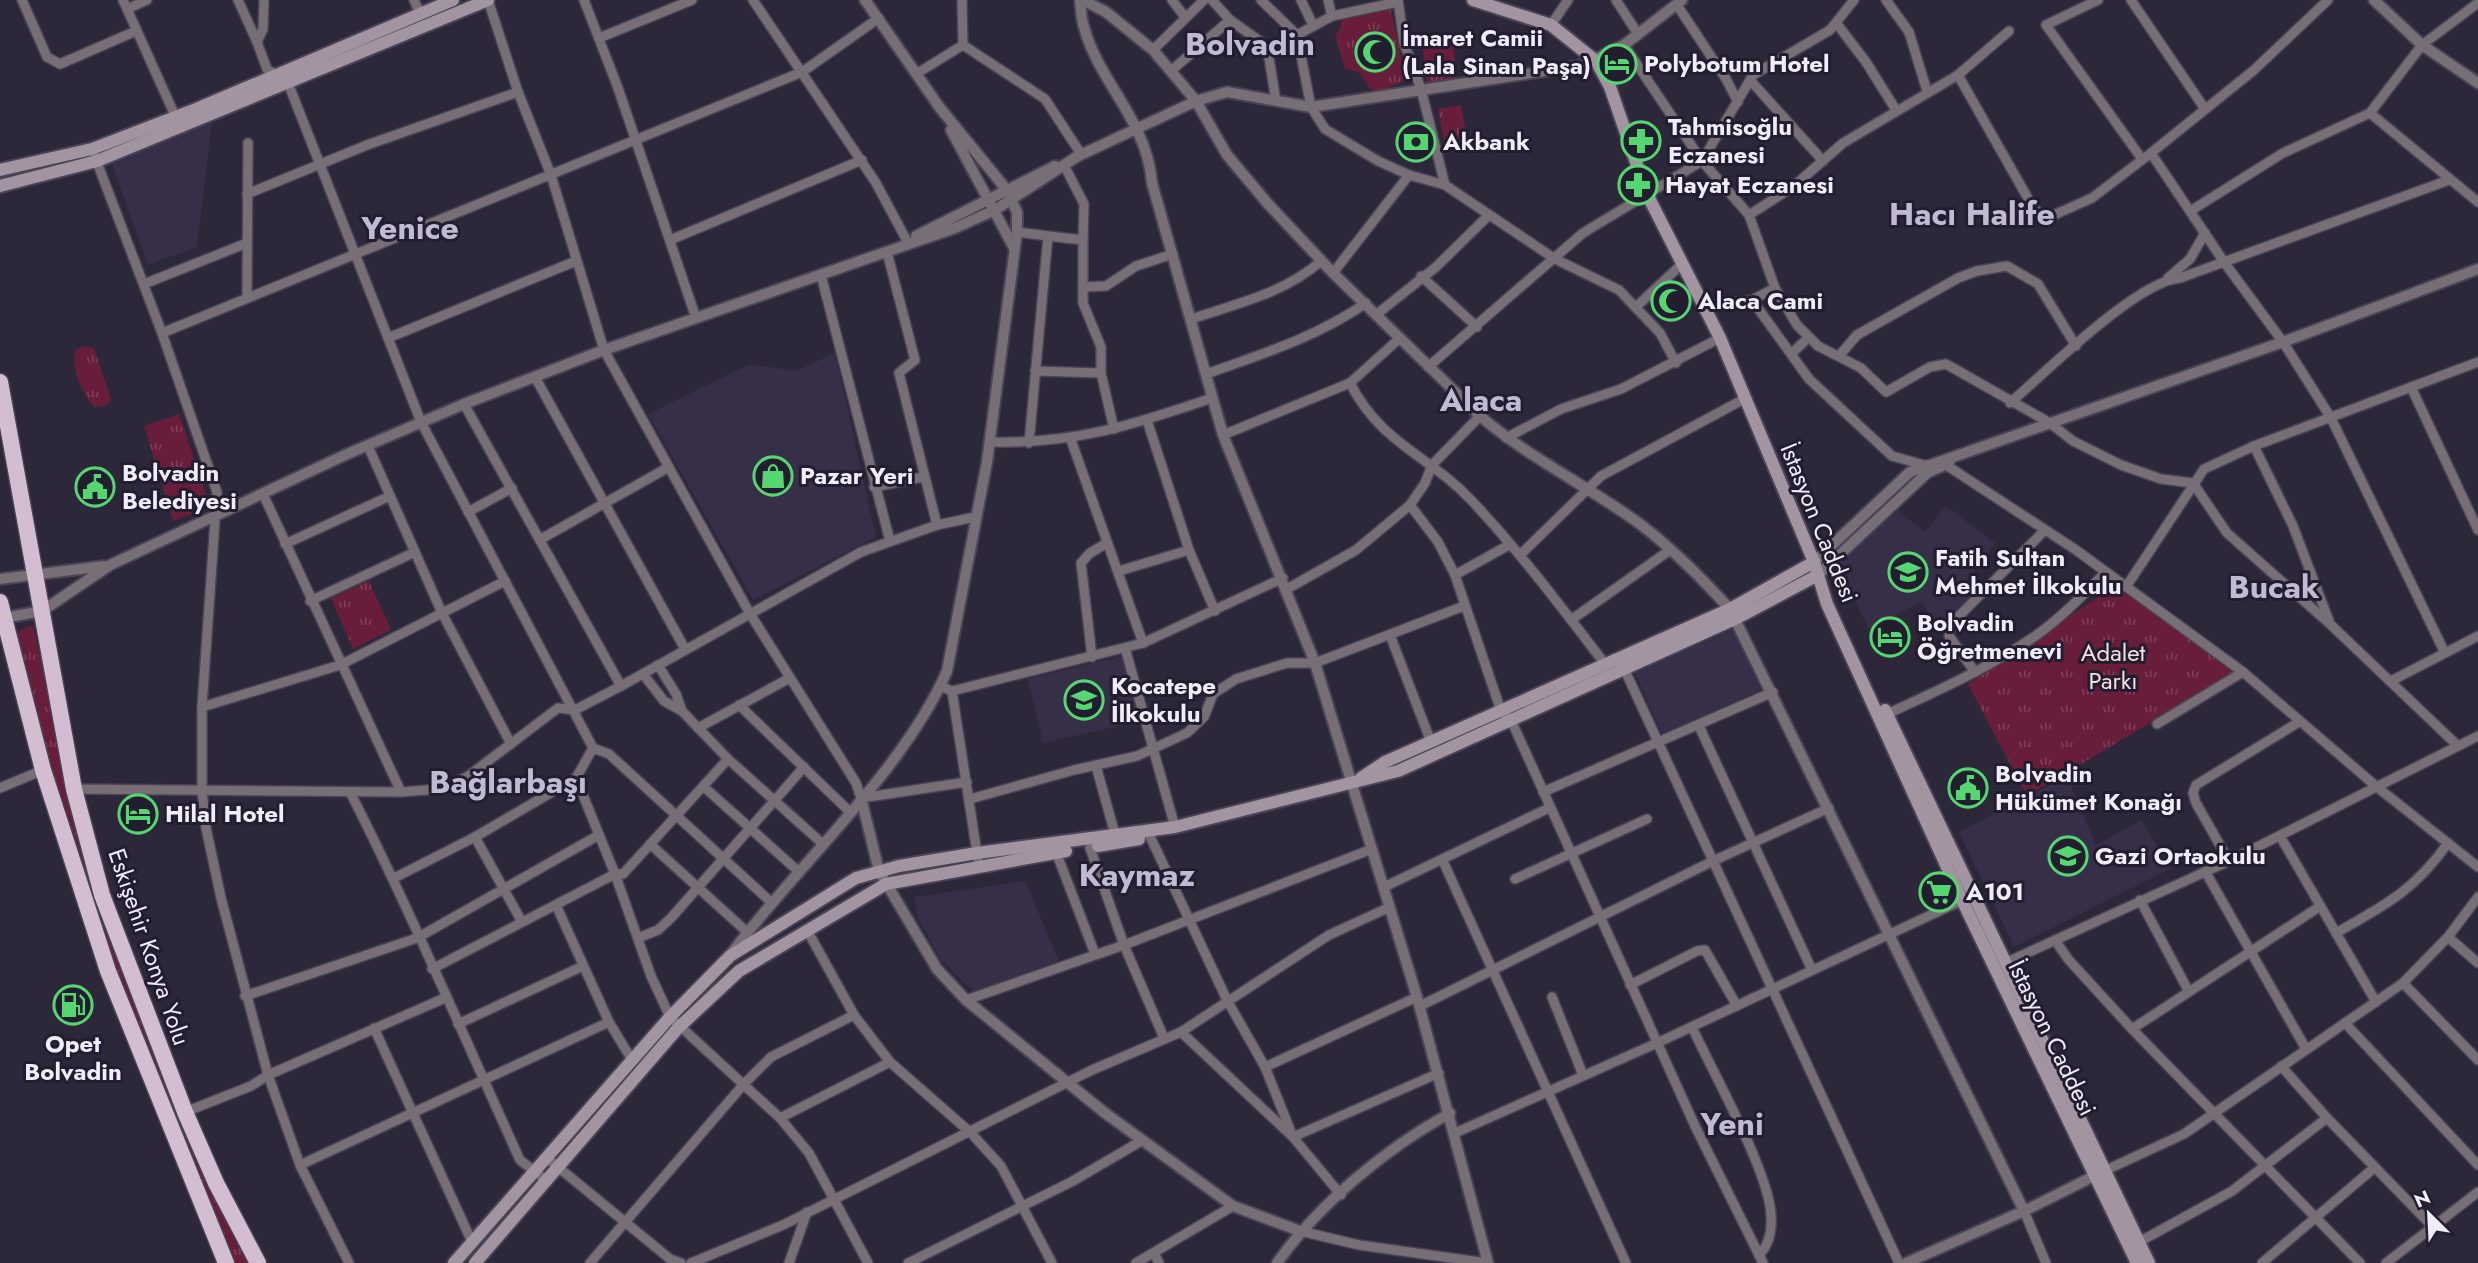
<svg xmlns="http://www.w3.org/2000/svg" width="2478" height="1263" font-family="Jost,sans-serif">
  <defs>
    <pattern id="grass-tufts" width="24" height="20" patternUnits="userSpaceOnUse" patternTransform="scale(1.75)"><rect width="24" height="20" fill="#681d3b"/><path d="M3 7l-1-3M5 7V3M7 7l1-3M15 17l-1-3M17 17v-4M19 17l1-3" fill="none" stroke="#7e3e58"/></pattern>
  </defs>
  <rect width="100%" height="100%" fill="#2d273a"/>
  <!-- built -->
  <g fill="#372e48">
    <polygon points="212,120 197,247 148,265 111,162"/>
    <polygon points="835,353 876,537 753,600 648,414 750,364 796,371"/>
    <polygon points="1946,506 1995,543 1969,579 1979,587 1936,631 1922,601 1869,629 1837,564 1898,511 1925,532"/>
    <polygon points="1733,629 1761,690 1662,734 1635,673"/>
    <polygon points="1122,656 1141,721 1043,743 1028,679"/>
    <polygon points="2067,776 2096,845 2141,820 2172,868 2014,947 1959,832"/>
    <polygon points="1025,881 1059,961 973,991 940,959 918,917 914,897"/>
  </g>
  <!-- grass -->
  <g fill="url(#grass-tufts)">
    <polygon points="1390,6 1406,80 1384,90 1371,90 1359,72 1345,69 1335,36 1341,26 1341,15"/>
    <polygon points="1453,41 1457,80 1427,83 1422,45"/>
    <polygon points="1461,105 1467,138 1444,142 1438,109"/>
    <path d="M 84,346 L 94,348 L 111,399 L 107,405 L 94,407 C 82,393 70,368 76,350 Z"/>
    <polygon points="179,414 210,506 173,521 144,426"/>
    <polygon points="369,581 391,630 353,649 331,598"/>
    <polygon points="2115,586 2236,672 2027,796 1968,684"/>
    <polygon points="33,625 86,866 149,1043 216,1202 251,1263 235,1263 116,971 51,776 14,633"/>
  </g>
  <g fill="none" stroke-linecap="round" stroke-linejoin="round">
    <!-- minor casing -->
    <g stroke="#484355" stroke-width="12">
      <g id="minor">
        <polyline points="22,0 47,57 60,64 136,31"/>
        <polyline points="123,0 177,120"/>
        <polyline points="238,0 257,42"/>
        <polyline points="264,0 263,29 257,42 267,69 288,83 421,422 593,748 609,754 772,903"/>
        <polyline points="414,0 420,13"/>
        <polyline points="488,0 518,92 551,175 604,350 749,612 856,783 861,798 967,782"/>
        <polyline points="584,0 618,88 696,318"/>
        <polyline points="753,0 876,183 907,241"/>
        <polyline points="962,0 963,45 1045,99 1081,154"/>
        <polyline points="1172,0 1185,17"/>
        <polyline points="1212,0 1230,20 1261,42 1268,52 1276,101"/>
        <polyline points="1261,0 1297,35 1311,107 1325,129 1378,161 1409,175 1445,185 1555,259 1619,290 1660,333 1676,363"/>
        <polyline points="1301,0 1313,25"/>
        <polyline points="1328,0 1332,16"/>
        <polyline points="1398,0 1404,43 1421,89 1445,185"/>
        <polyline points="1616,0 1638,34"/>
        <polyline points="1886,0 1909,32 1927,91"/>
        <polyline points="2098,0 2046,25 2142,159"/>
        <polyline points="2131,0 2205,109"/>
        <polyline points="1677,5 1726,79 1738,102"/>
        <polyline points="127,9 147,0"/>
        <polyline points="1837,24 1866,62 1896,110"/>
        <polyline points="1551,25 1568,0"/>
        <polyline points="1297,35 1332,16 1398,2"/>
        <polyline points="599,38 692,0"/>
        <polyline points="1624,45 1702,161 1749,215 1775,288 1797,325 1818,346 1861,368 1886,392 1930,367 1946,364 2050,423 2073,441 2121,465 2161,479 2193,483 2227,533 2330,624 2458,746"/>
        <polyline points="1153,50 1204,0"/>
        <polyline points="1172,70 1230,20"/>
        <polyline points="916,74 963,45"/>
        <polyline points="1958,75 2034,209 2047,218 2092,198 2151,153 2254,70 2328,0"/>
        <polyline points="1750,80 1823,161"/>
        <polyline points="2370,113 2478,202"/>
        <polyline points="2151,153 2224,262 2283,342 2331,418 2444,651"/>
        <polyline points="95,157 162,333 217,492 202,707 202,790 206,828 221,898 268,1075 300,1165 349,1263"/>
        <polyline points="1065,167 1084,204 1083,240"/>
        <polyline points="247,194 367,145 518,92"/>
        <polyline points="2192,210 2283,153 2370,113 2422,45 2478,3"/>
        <polyline points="1749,215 1794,186 1843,143 1958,75 2009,31"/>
        <polyline points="1017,232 1048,236 1029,443"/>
        <polyline points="1048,236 1083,240 1083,303 1101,347 1101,373 1114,429"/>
        <polyline points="670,240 862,160"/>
        <polyline points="887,252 915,360 899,373 937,525"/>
        <polyline points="1333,273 1409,175"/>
        <polyline points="821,275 890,541"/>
        <polyline points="1421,276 1477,327"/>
        <polyline points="2168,278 2190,259 2205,233"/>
        <polyline points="144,284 247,243"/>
        <polyline points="1084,287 1106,286 1136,266 1173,254"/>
        <polyline points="247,298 248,143"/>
        <polyline points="1752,300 1809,379 1892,456 1924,465 1946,465 2076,550 2243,672 2377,787 2478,867"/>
        <polyline points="1637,306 1683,263"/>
        <polyline points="1706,307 1752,300 1775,288"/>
        <polyline points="1377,314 1436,267 1489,215"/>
        <path d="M 1191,319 C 1236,304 1285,293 1321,261"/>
        <polyline points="162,333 802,72 879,18"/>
        <polyline points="388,338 576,261"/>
        <polyline points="1792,353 1808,338"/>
        <polyline points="1839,356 1857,335 1958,278 1977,271 2007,266 2038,284 2076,346"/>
        <polyline points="1428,367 1583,233 1702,161 1753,75 1830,30 1854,0"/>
        <polyline points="1035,371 1101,373"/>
        <path d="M 1206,374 C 1262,354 1317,337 1366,303"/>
        <polyline points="535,377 685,649"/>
        <path d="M 1350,383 C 1381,444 1429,455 1472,501 C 1520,552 1562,608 1605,664"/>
        <polyline points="2411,387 2478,530"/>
        <path d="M 2010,403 C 2046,372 2137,281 2180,278 L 2449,180"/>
        <polyline points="464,404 621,686"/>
        <polyline points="1147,420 1189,550 1215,611"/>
        <polyline points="1223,435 1350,383 1400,338"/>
        <polyline points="1506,438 1561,409 1621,389 1720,338"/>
        <polyline points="1071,440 1143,643"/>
        <path d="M 990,442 C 1075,444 1133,425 1212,398"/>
        <polyline points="368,446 442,613 511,744"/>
        <polyline points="2254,446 2293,526 2329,621"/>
        <polyline points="874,487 923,477"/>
        <polyline points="263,494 401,792"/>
        <polyline points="1410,505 1438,542 1455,575 1501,711 1511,720 1695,1126 1763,1263"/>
        <polyline points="468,512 512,488"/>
        <polyline points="541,539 669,467"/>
        <polyline points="285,544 390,496"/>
        <polyline points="1520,555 1601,476 1746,398"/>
        <polyline points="1119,571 1189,550"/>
        <polyline points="1455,575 1509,545"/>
        <polyline points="2126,587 2204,469 2254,446 2478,362"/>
        <polyline points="1287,589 1356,550 1410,505 1425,483 1432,465 1480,416"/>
        <polyline points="310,601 415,552"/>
        <polyline points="1571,620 1670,550"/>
        <polyline points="1390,635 1431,742"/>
        <polyline points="1125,648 1175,827"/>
        <polyline points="1092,657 1081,563 1090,553 1107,543"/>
        <polyline points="1622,664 1899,1263"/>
        <polyline points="658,665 676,694 682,711"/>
        <polyline points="1975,672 1949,636 1951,624 2045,530"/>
        <polyline points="643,674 664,701 682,711 728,759 823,844"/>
        <polyline points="2391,681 2478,636"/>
        <polyline points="940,686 952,691 1143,643 1283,578"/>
        <polyline points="952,691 979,866"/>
        <polyline points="739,705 850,812"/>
        <polyline points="202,707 340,665 505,581"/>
        <path d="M 1887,714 C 1939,690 1991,667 2038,634 C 2063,616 2085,593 2106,572"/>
        <polyline points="2157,724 2243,672"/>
        <polyline points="1699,726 1812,970"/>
        <polyline points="698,728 788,679"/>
        <polyline points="1096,766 1115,834"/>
        <polyline points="576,778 615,874 651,976 670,1017 780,1118 809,1153 868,1263"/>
        <polyline points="704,787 798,871"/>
        <polyline points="0,788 43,770"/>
        <polyline points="74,789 401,792 439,789 467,777 558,708 575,710 621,686 861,552 937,525 975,517"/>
        <path d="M 350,792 C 411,912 464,1037 520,1160 L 547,1181"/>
        <polyline points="1543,792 1773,692"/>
        <polyline points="970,799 1074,770 1137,756 1187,733 1204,717 1213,694 1236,679 1287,663 1315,663 1464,606"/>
        <polyline points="1147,830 1227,1000 1265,1067 1293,1137 1341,1195"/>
        <polyline points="2280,836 2376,1002"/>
        <polyline points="475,837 522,922"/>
        <polyline points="650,844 747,932"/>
        <polyline points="1090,848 1124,945 1164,1038"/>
        <polyline points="1056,852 1095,954"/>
        <polyline points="1442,859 1626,1263"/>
        <polyline points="2229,861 2196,803 2193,793 2196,785 2299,722"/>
        <polyline points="2205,871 2306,1049"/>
        <polyline points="394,878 475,837 576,778 593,748"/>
        <polyline points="1515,879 1647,819"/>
        <polyline points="1384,887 1549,808"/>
        <polyline points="2140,900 2188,990"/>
        <polyline points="556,905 609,1022 632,1060"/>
        <polyline points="807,930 854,1015 890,1062 971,1133 1001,1166 1052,1263"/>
        <path d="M 2336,933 C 2385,905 2414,891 2448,843"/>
        <polyline points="2448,937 2478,963"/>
        <polyline points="638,938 658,930 671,918 804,767"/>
        <polyline points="2055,940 2068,959 2132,1029 2360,1263"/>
        <polyline points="2005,963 2229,861 2478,736"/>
        <polyline points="432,969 615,874 623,874 728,759"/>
        <polyline points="2403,983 2478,1060"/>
        <polyline points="1630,985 1697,951 1705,950 1737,1006"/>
        <polyline points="245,996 417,938 599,835"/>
        <polyline points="1552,997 1583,1075"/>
        <polyline points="966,1000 1124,945 1372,849"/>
        <polyline points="1420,1006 1713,861 1829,808"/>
        <polyline points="2345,1023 2478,1165"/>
        <polyline points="458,1024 583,966"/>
        <path d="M 1692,1027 C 1712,1071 1769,1171 1771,1215 C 1772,1230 1769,1245 1759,1255"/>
        <polyline points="374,1028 472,1242"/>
        <polyline points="2132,1029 2319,907"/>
        <polyline points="1181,1032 1293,1137 1439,1073"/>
        <polyline points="2281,1066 2327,1118 2434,1228"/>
        <polyline points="1265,1067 1417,997"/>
        <polyline points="185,1112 251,1086 268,1075 445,998"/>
        <polyline points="780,1118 890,1062"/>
        <polyline points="1455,1133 1657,1043 1967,898"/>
        <polyline points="547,1158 670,1259 681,1263"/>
        <polyline points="300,1165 609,1022"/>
        <polyline points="2104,1171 2184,1134 2403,983 2448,937 2478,897"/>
        <polyline points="2024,1211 2046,1263"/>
        <polyline points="1300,1231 1359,1245 1487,1263"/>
        <polyline points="2139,1242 2232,1191 2327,1118"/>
        <polyline points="1154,1253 1159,1263"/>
        <polyline points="590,1263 743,1085 771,1057 854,1015"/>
        <polyline points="691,1263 783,1225 1092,1070 1181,1032 1329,935 1390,907"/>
        <polyline points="789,1263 807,1212"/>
        <polyline points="908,1263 1071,1182 1143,1140"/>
        <polyline points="1136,1263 1233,1206"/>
        <polyline points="2262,1263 2374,1168"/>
        <polyline points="2386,1263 2478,1192"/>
      </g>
    </g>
    <!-- tertiary casing -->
    <g stroke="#484355" stroke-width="14">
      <g id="tertiary">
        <path d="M 1080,0 C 1081,9 1081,19 1084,27 C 1098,81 1147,120 1152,183 L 1223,435 L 1315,663 L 1417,997 L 1488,1263"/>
        <path d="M 1083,0 L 1106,12 L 1153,50 L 1196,101 L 1227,155 L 1269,205 L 1333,273 L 1480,416 C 1529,458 1588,486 1640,524 C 1673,549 1702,579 1730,609 L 2024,1211"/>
        <polyline points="2374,0 2422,45 2478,83"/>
        <polyline points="951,130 1014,248"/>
        <polyline points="1076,157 1196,101 1227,92 1311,107 1584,65 1624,45 1682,0"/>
        <polyline points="916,236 1055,166"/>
        <polyline points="1814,562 1910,472 2283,342 2478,269"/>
        <polyline points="1818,575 1927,473 1949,463"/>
        <polyline points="0,579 104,566"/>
        <polyline points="0,615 4,618 42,611 110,565 345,455 464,404 604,350 955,228 995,210 1081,154"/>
        <polyline points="861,798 879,871 937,969 966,1000 1105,1113 1233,1206 1300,1231"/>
        <path d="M 731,954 C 797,865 903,772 947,671 L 987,462 L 1017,232 L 1017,212 L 1006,189 L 940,108 L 865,0"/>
        <path d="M 1277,1263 C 1320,1203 1385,1149 1450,1113"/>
        <polyline points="1906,1263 2024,1211 2102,1172"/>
      </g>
    </g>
    <!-- secondary casing -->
    <g stroke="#484355" stroke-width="16">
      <g id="secondary">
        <polyline points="1473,0 1551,25 1596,61 1610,87 1647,194 1720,338 1814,562 1827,604 1962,900 2137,1263"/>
        <polyline points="0,170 92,149 196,109 453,0"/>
        <polyline points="0,186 97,161 488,0"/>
        <polyline points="1885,710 2149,1263"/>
        <polyline points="1361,778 1385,762 1730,609 1814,562"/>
        <polyline points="1098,846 1139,839"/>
        <polyline points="454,1263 670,1017 730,956 856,878 899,866 977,853 1175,827 1398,771 1737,618 1818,575"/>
        <polyline points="475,1263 678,1028 739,971 886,884 1066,851"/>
      </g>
    </g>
    <!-- trunk casing -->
    <g stroke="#484355" stroke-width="19">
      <g id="trunk">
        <polyline points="0,382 74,789 102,895 185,1112 216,1183 258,1263"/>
        <polyline points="0,602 43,770 108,971 226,1263"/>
      </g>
    </g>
    <!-- minor -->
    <use href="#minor" stroke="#776e76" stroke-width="9"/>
    <!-- tertiary -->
    <use href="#tertiary" stroke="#776e76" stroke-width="10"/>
    <!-- secondary -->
    <use href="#secondary" stroke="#a294a1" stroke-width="12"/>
    <!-- trunk -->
    <use href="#trunk" stroke="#d3bed1" stroke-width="16"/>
  </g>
  <!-- icons -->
  <defs>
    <g id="mosque-ring" transform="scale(2.0125)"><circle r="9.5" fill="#231d30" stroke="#55d671" stroke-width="1.5"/><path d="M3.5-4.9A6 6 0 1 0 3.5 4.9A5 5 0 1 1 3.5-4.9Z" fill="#55d671"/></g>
    <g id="hotel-ring" transform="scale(2.0125)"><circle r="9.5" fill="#231d30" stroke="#55d671" stroke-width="1.5"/><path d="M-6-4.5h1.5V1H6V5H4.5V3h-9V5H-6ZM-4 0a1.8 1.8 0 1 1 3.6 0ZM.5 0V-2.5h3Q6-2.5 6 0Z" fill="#55d671"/></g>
    <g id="pharmacy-ring" transform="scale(2.0125)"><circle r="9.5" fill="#231d30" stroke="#55d671" stroke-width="1.5"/><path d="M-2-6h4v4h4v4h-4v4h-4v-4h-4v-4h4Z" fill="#55d671"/></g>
    <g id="bank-ring" transform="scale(2.0125)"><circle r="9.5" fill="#231d30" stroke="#55d671" stroke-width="1.5"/><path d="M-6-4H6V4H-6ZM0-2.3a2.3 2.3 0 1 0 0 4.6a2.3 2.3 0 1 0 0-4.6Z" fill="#55d671"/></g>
    <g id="shop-ring" transform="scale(2.0125)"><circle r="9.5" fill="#231d30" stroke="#55d671" stroke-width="1.5"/><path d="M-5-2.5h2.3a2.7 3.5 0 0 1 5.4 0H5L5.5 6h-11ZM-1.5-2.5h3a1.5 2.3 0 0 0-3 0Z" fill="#55d671"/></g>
    <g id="civic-ring" transform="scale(2.0125)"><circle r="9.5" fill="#231d30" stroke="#55d671" stroke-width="1.5"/><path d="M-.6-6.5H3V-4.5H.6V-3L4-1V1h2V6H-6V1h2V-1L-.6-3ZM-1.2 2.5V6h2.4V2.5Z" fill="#55d671"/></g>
    <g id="school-ring" transform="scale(2.0125)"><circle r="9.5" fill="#231d30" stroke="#55d671" stroke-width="1.5"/><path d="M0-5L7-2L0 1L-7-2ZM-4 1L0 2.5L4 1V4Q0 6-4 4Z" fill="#55d671"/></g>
    <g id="supermarket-ring" transform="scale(2.0125)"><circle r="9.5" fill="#231d30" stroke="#55d671" stroke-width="1.5"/><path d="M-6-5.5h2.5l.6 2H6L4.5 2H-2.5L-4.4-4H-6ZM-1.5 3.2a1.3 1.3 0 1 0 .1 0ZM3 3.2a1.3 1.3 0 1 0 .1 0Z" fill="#55d671"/></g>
    <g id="fuel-ring" transform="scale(2.0125)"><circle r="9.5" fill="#231d30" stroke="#55d671" stroke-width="1.5"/><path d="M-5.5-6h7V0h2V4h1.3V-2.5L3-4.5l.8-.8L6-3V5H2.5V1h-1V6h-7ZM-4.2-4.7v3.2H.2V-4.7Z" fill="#55d671"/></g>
  </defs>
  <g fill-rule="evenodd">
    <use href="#mosque-ring" x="1375" y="52"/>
    <use href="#hotel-ring" x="1617" y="64"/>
    <use href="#pharmacy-ring" x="1641" y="141"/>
    <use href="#bank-ring" x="1416" y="142"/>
    <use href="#pharmacy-ring" x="1638" y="185"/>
    <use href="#mosque-ring" x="1671" y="301"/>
    <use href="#shop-ring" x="773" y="476"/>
    <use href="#civic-ring" x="95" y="487"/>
    <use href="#school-ring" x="1908" y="572"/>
    <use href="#hotel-ring" x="1890" y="637"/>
    <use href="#school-ring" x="1084" y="700"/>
    <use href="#civic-ring" x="1968" y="788"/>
    <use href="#hotel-ring" x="138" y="814"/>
    <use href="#school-ring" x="2068" y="856"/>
    <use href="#supermarket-ring" x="1939" y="892"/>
    <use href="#fuel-ring" x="73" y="1005"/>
  </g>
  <g text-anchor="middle" stroke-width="6" stroke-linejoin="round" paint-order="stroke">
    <!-- poi labels -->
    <g font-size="24" font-weight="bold" fill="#f0ecf9" stroke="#231d30" text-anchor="start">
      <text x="1402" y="46">İmaret Camii<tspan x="1402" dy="28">(Lala Sinan Paşa)</tspan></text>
      <text x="1644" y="72">Polybotum Hotel</text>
      <text x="1668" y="135">Tahmisoğlu<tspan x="1668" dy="28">Eczanesi</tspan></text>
      <text x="1443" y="150">Akbank</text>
      <text x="1665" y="193">Hayat Eczanesi</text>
      <text x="1698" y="309">Alaca Cami</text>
      <text x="122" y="481">Bolvadin<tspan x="122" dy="28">Belediyesi</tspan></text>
      <text x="800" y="484">Pazar Yeri</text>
      <text x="1935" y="566">Fatih Sultan<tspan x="1935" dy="28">Mehmet İlkokulu</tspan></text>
      <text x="1917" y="631">Bolvadin<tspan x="1917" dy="28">Öğretmenevi</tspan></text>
      <text x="1111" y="694">Kocatepe<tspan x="1111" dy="28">İlkokulu</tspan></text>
      <text x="1995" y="782">Bolvadin<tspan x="1995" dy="28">Hükümet Konağı</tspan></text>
      <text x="165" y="822">Hilal Hotel</text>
      <text x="2095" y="864">Gazi Ortaokulu</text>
      <text x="1966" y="900">A101</text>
      <text x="73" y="1052" text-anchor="middle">Opet<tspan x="73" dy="28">Bolvadin</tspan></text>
    </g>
    <!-- street labels -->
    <g font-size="24" fill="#f0ecf9" stroke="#231d30">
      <text transform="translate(1819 523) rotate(68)" y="8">İstasyon Caddesi</text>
      <text transform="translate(149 947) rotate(71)" y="8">Eskişehir Konya Yolu</text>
      <text transform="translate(2052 1038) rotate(64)" y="8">İstasyon Caddesi</text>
    </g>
    <!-- park labels -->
    <g font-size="24" fill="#f6dce3" stroke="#231d30">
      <text x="2113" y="661">Adalet<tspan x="2113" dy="28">Parkı</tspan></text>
    </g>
    <!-- district labels -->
    <g font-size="32" font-weight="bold" fill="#c1bad3" stroke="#231d30">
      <text x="1250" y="55">Bolvadin</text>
      <text x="1972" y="225">Hacı Halife</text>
      <text x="410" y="239">Yenice</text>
      <text x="1481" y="411">Alaca</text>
      <text x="2274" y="598">Bucak</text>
      <text x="508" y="793">Bağlarbaşı</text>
      <text x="1137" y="886">Kaymaz</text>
      <text x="1732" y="1135">Yeni</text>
    </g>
  </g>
  <!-- north arrow -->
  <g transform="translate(2429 1214) rotate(336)" stroke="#231d30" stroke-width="5" paint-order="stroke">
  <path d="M0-5L12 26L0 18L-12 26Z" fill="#f0ecf9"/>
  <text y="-10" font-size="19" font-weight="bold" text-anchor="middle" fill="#f0ecf9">N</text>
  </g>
</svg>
